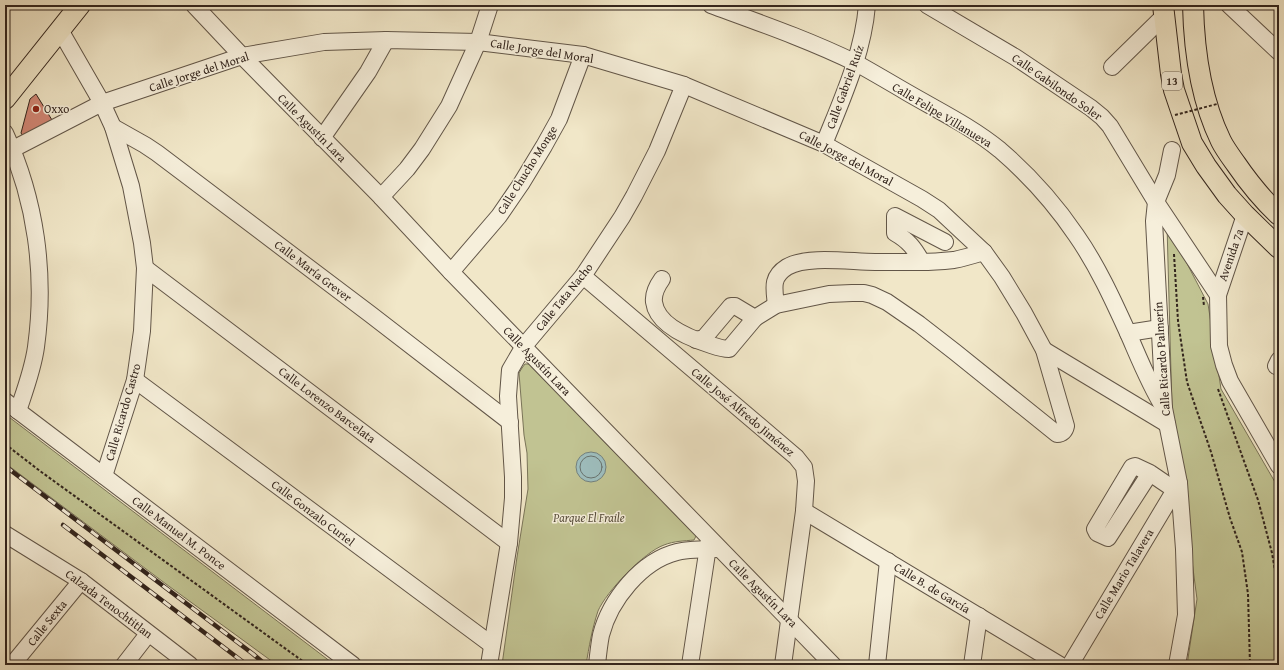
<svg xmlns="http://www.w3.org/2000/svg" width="1284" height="670" font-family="'Gentium Book Plus',serif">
  <rect width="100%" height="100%" fill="#f1e7c8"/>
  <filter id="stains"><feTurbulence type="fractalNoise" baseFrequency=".005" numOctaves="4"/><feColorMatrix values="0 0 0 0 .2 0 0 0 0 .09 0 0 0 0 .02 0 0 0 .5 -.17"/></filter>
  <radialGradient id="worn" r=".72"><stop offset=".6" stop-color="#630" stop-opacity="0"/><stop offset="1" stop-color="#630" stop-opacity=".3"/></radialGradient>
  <!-- green -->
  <g fill="#c1c392" stroke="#7a7458">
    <polygon points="1167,225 1208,304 1221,389 1279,489 1279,665 1187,665 1197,599 1172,410"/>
    <path d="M 525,364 L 529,364 L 696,536 L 694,540 C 684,541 674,541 664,545 C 644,552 606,592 598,611 C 592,629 589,647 586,665 L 502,665 L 517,557 L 528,489 L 527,453 L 524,435 L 519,373 L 522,368 Z"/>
    <polygon points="5,414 335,665 277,665 166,584 5,463"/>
  </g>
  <!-- water -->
  <circle fill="#9ebebe" stroke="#73817e" cx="591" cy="467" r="15"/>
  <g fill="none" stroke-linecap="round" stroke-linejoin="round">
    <!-- shore -->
    <circle stroke="#68726e" stroke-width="1" cx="591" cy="467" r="11"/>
  </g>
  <!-- building -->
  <polygon fill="#d18674" stroke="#33251d" points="36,94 52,120 23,136 21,133 30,99"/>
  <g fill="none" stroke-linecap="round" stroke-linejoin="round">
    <!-- minor casing -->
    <g stroke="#625648" stroke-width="18">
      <g id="minor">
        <polyline points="194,5 242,56 381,197 451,272 833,665"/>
        <path d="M 711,5 C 760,23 809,40 856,63 C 874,73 891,83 908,93 C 939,111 972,127 1000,150 C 1029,175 1055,204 1076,235 C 1097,265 1113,300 1128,333 C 1139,358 1149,384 1164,408"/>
        <polyline points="927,5 1015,57 1091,108 1102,117 1110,126 1156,202 1218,295 1219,346 1224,365 1230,381 1279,466"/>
        <polyline points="1229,5 1279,52"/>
        <polyline points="60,30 102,103 113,127 131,186 142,243 145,268 142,331 135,380 104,476"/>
        <polyline points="1112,67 1164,16"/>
        <polyline points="113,127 145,145 157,153 370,314 510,422"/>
        <path d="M 5,133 C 36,200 46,274 36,347 C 33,369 25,390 18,411"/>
        <polyline points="322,138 368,72 386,40"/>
        <path d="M 824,144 C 842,99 863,54 867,5"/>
        <polyline points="1172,150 1167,175 1156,202 1154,221 1164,408 1179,483 1184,549 1186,615 1177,665"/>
        <path d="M 5,155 L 13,149 L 102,103 L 242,56 L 324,42 L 386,40 L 478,42 L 583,55 L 684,85 L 824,144 L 922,199 L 939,210 L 984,252 L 1002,277 L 1024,313 L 1044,350 L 1066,426 C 1065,431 1062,434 1057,434 L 955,352 L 919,324 L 887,302 L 872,295 L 864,293 L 852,293 L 829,294 L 776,305 L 755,318 L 735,306 L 731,306 L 704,338 L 696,340"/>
        <polyline points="381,197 407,169 422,149 449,106 478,42 490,5"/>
        <path d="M 922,262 C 914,248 909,241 895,233 L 895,216 L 945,242"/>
        <polyline points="145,268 509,543"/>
        <polyline points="451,272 499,216 521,184 544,146 559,119 583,55"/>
        <polyline points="583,276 796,457 804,467 806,481 804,511 783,665"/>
        <path d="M 662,279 C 657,286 653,294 654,302 C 657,326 692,339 711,345 C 717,347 723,349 729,349 L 755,318"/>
        <polyline points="1218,295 1245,215"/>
        <path d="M 776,305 C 774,288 771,277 787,267 C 807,255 851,262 875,262 C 890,262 906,262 921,262 C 932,262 944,261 954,260 C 964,258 974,255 984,252"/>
        <polyline points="1128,333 1160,328"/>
        <polyline points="1044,350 1167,424"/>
        <polyline points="1276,366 1279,360"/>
        <polyline points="135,380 492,645"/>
        <polyline points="5,401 353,665"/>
        <polyline points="1150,473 1135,466 1132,467 1095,529 1097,533 1108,538 1150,473 1175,490"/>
        <polyline points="804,511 1060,665"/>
        <polyline points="5,534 81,581 190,665"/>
        <polyline points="12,665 81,581"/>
        <polyline points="124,665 148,634"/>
        <polyline points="489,665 509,543 513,498 513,477 508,396 510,370 524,346 583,276 622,217 634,196 657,151 684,85"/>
        <path d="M 597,665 C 598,655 599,645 601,635 C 610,600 641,561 677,552 C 690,549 705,549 719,549"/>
        <polyline points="690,665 709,540"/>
        <polyline points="877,665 888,561"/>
        <polyline points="972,665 979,616"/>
        <polyline points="1070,665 1179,483"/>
      </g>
    </g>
    <!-- major casing -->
    <g stroke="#33251d" stroke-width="22">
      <g id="major">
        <polyline points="1163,5 1171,74 1174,90 1192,143 1206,166 1227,195 1245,215 1279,248"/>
        <path d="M 1193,5 C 1194,50 1201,100 1221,141 C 1225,149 1231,157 1236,164 C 1249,183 1262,199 1279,215"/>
        <polyline points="5,99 80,5"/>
      </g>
    </g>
    <!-- path -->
    <g stroke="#33251d" stroke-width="2" stroke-dasharray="3 2" stroke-linecap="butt">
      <polyline points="1174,254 1178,321 1187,382 1211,452 1230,518 1242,552 1248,594 1250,665"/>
      <polyline points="1203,297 1204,306"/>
      <polyline points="1218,389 1258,500 1272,553 1279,594"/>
      <polyline points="5,444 40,471 308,665"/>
    </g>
    <!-- minor -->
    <use href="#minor" stroke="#f6efdb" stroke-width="16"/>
    <!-- major -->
    <use href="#major" stroke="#f1e7c8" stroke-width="20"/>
    <!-- rail casing -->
    <g stroke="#33251d" stroke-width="4.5">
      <g id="rail">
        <polyline points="5,466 253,654 266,665"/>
        <polyline points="63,525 247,665"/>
      </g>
    </g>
    <!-- rail -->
    <use href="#rail" stroke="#f6efdb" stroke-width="3" stroke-dasharray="9" stroke-linecap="butt"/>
    <!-- path-bridge -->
    <polyline stroke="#33251d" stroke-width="2" stroke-dasharray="3 2" stroke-linecap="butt" points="1175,115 1217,104"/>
  </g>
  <!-- markers -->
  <circle fill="#8f2418" stroke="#f6efdb" stroke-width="1.5" cx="36" cy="109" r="4"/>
  <g text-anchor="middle" stroke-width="3" stroke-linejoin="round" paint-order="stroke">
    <!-- shield labels -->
    <rect fill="#f6efdb" stroke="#6e6256" stroke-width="1" x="1162" y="72" width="20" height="18" rx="3"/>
    <g font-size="11" font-weight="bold" fill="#33251d">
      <text x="1172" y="85">13</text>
    </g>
    <!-- street labels -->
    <g font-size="12" fill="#33251d" stroke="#f6efdb">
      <text transform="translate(542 51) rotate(9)" y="4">Calle Jorge del Moral</text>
      <text transform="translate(199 72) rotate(-18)" y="4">Calle Jorge del Moral</text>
      <text transform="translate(845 87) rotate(-70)" y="4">Calle Gabriel Ruíz</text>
      <text transform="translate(1057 87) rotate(35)" y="4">Calle Gabilondo Soler</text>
      <text transform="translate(942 115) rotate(31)" y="4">Calle Felipe Villanueva</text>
      <text transform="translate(312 128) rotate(45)" y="4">Calle Agustín Lara</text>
      <text transform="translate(846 158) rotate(28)" y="4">Calle Jorge del Moral</text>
      <text transform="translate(527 170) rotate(-58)" y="4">Calle Chucho Monge</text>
      <text transform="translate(1231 255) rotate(-71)" y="4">Avenida 7a</text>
      <text transform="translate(313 271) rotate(37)" y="4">Calle María Grever</text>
      <text transform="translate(564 297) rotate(-51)" y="4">Calle Tata Nacho</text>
      <text transform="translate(1162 359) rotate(-94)" y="4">Calle Ricardo Palmerín</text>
      <text transform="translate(537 361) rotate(46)" y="4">Calle Agustín Lara</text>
      <text transform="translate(327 405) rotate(37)" y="4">Calle Lorenzo Barcelata</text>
      <text transform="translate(123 412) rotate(-74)" y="4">Calle Ricardo Castro</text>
      <text transform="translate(743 412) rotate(40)" y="4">Calle José Alfredo Jiménez</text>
      <text transform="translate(313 513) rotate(37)" y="4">Calle Gonzalo Curiel</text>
      <text transform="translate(179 533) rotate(37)" y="4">Calle Manuel M. Ponce</text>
      <text transform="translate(1124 574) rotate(-59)" y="4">Calle Mario Talavera</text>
      <text transform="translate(932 588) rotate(31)" y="4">Calle B. de García</text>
      <text transform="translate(763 593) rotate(45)" y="4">Calle Agustín Lara</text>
      <text transform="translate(109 604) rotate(37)" y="4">Calzada Tenochtitlan</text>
      <text transform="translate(47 623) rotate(-51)" y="4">Calle Sexta</text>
    </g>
    <!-- poi labels -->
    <g font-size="12" fill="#33251d" stroke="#f6efdb" text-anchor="start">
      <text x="44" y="113">Oxxo</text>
    </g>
    <!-- park labels -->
    <g font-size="12" font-style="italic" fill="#564c3a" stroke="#f6efdb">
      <text x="589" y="522">Parque El Fraile</text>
    </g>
  </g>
  <!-- margin -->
  <rect width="1284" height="670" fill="none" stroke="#f1e7c8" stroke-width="20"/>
  <rect x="6" y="6" width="1272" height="658" fill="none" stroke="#33251d" stroke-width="2"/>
  <rect x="10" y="10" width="1264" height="650" fill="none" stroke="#33251d"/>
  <rect width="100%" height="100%" filter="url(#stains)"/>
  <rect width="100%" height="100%" fill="url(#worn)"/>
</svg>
